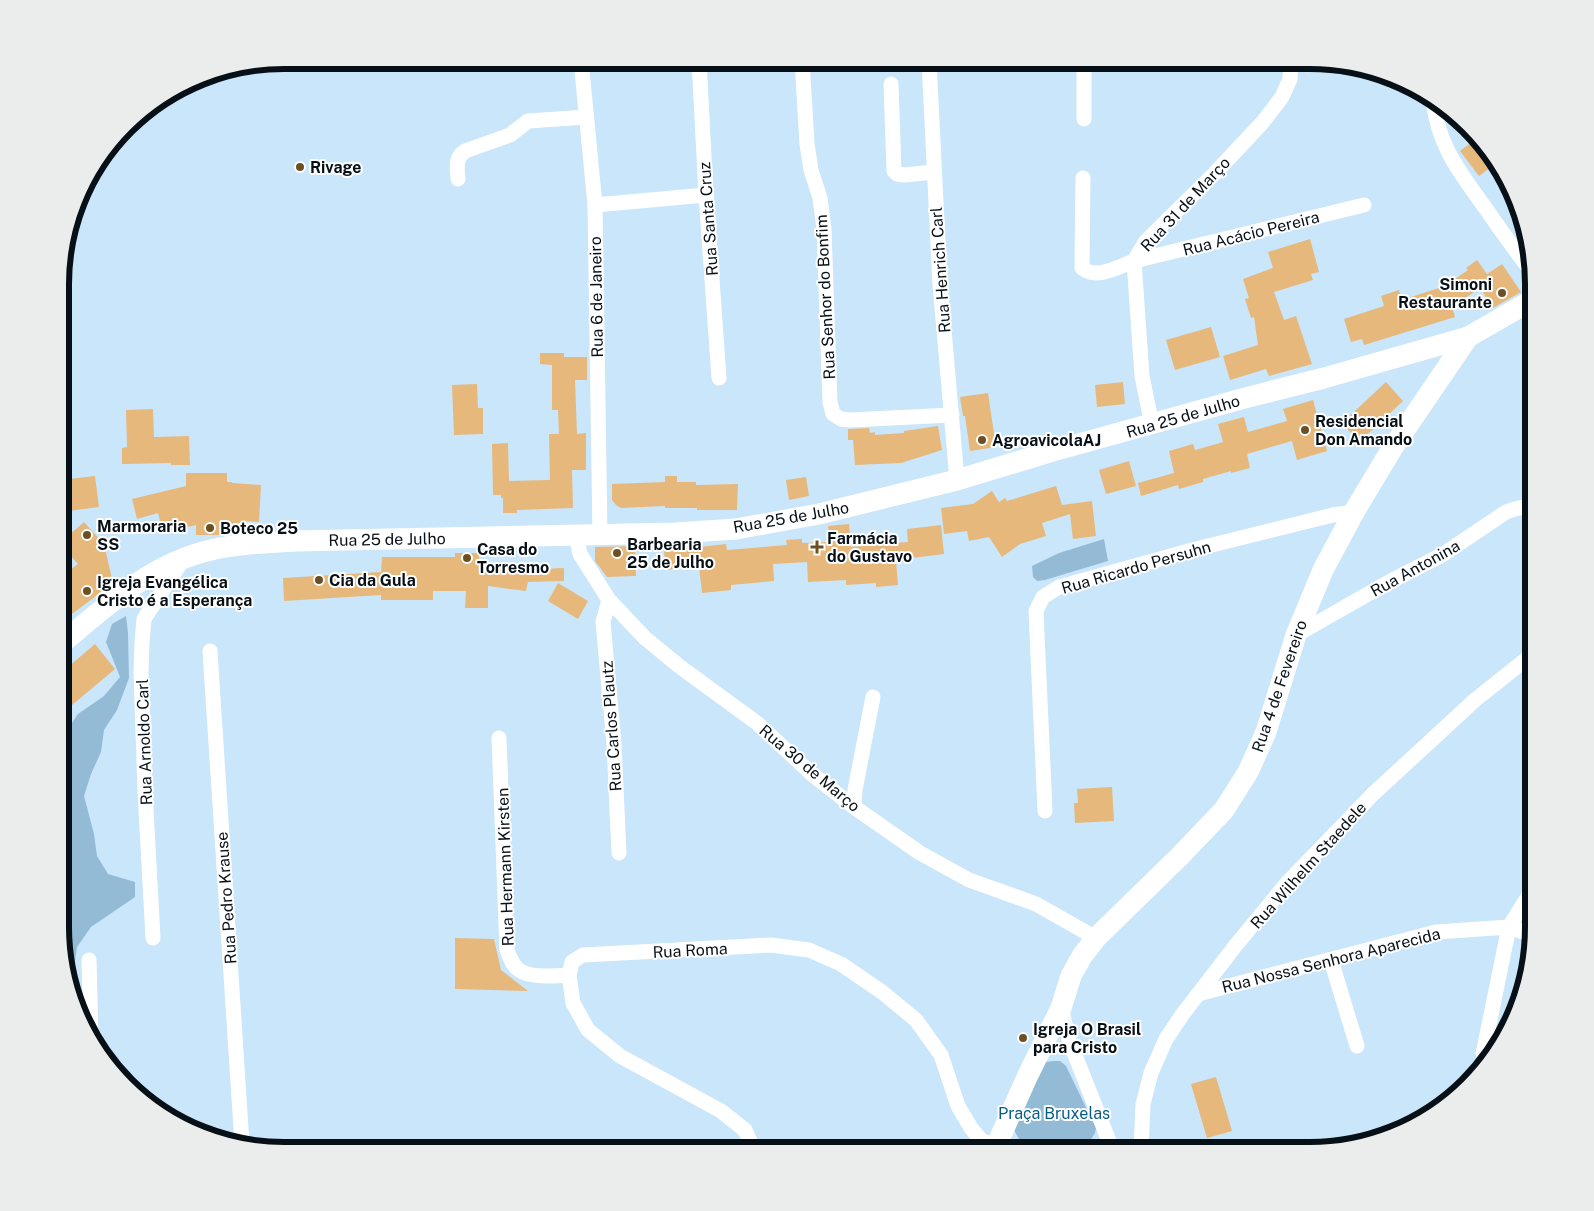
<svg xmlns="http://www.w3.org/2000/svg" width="1594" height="1211" font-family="'Public Sans',sans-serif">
  <rect width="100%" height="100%" fill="#cae6fa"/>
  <!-- green -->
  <g fill="#94bbd5">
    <polygon points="1104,539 1108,561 1045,580 1037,581 1033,577 1032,566 1059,553"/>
    <polygon points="126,616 128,633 129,678 117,710 104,730 101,752 91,774 84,796 94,834 97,856 108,874 135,882 135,897 91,927 77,947 73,975 78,1008 61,942 61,739 78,714 104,696 120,677 106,642 112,624"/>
    <polygon points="1054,1061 1060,1061 1066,1066 1096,1128 1095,1133 1088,1144 1081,1146 1027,1146 1019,1139 1014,1130 1040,1069 1046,1062"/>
  </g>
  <!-- building -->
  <g fill="#e6b87c">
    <polygon points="1476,139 1495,164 1479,176 1460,151"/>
    <polygon points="1310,239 1319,272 1311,274 1313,280 1274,292 1284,320 1296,316 1312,364 1269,376 1266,369 1230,380 1223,356 1258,345 1254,317 1251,318 1245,299 1249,298 1243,279 1273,268 1268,252"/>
    <polygon points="1477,260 1487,274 1502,264 1521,292 1493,308 1480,288 1452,307 1455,317 1364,345 1362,339 1351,342 1344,319 1384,306 1381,296 1399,290 1402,300 1445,286 1468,270 1466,268"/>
    <polygon points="1211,327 1220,357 1175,370 1166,340"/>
    <polygon points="540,353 564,353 564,357 587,357 587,380 575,380 577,434 586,433 586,470 572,470 573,508 517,510 517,513 503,513 503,498 501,498 501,495 493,495 492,444 508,443 509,481 550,480 549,434 559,434 558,410 552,410 552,365 540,364"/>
    <polygon points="1123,382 1125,404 1097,407 1095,385"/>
    <polygon points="1386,382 1403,401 1359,442 1342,423"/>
    <polygon points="477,384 478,408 483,408 483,434 454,435 452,385"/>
    <polygon points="988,393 996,447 970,451 965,416 963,416 960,397"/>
    <polygon points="1313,400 1327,451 1297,460 1292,441 1247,454 1250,468 1231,473 1231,471 1203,479 1203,482 1179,489 1178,485 1141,496 1138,483 1174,473 1169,451 1193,444 1195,450 1223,442 1218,424 1244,417 1248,432 1287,421 1283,409"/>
    <polygon points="153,409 154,437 189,436 190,465 171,465 171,463 122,464 122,448 127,447 126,410"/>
    <polygon points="938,426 942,450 901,463 855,465 853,440 848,440 848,429 869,428 870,433 875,432 875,435 904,433 904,431"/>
    <polygon points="1129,461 1136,486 1106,494 1099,470"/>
    <polygon points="186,473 227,473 227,482 232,482 232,483 261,485 259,522 242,521 242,525 220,525 220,535 196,535 196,525 163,533 158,513 137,519 132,499 186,486"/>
    <polygon points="95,476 99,507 61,512 61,480"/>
    <polygon points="665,476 677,476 677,482 696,482 696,485 738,484 737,510 697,510 697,508 665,508 665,506 621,508 616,505 612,500 612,484 665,482"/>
    <polygon points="806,477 809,496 789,500 786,480"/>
    <polygon points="1056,486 1062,505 1092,501 1096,536 1073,539 1070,514 1042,523 1046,536 1020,544 1002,557 989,537 969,541 967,531 944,534 941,508 973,504 992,491 999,502 1005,498 1007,501"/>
    <polygon points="84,522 104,544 113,583 68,617 61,614 61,576 78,564 61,545 61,542"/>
    <polygon points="849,524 851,547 908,542 907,529 941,525 944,554 896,560 898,585 876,587 876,583 846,585 846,580 808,582 807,562 773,564 774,581 731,585 731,590 702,593 699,566 666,570 664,551 726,544 727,550 787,545 786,540 802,539 802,543 830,542 828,526"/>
    <polygon points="635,546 636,576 607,577 595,561 595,547"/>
    <polygon points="455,553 479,553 479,569 504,570 504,568 544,574 544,569 564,568 564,581 528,582 526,591 488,586 488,608 465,608 466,591 433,591 433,600 381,600 381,595 284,601 283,578 381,572 382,557 455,557"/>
    <polygon points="558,583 588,601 578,619 548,601"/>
    <polygon points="95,644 115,669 72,705 61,691 61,673"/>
    <polygon points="1112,787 1114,821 1075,823 1074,803 1078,803 1077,789"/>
    <polygon points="455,938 494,939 501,970 528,991 455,989"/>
    <polygon points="1216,1077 1232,1131 1207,1138 1191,1084"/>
  </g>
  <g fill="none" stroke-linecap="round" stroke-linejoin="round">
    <!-- street -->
    <g stroke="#fff" stroke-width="15">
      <polyline points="581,60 595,205 600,535"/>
      <polyline points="699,60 706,195 719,378"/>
      <polyline points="802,60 807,144 811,170 820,198 824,229 830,402 833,414 841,419 850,420 952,415"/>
      <polyline points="929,60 940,284 957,480"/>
      <polyline points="1084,60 1084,119"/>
      <polyline points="891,84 894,171 897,174 904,175 934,172"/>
      <path d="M 1433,100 C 1438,145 1458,170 1484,206 C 1499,228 1515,250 1531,271"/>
      <path d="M 1083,178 L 1082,268 C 1097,280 1118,267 1134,261 L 1364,205"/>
      <path d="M 458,179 C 457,167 455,158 465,151 L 510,135 L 528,121 L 586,117"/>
      <polyline points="595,205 706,195"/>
      <polyline points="1152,425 1142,376 1134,261 1146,241 1215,173 1262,123 1282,97 1290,79 1291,60"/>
      <polyline points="576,536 580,554 609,600 645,638 679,666 757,723 813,775 854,807 920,853 969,880 1036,904 1096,938"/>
      <polyline points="609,600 603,622 614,744 619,853"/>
      <path d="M 1296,635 L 1389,582 L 1442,555 L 1506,512 C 1515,509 1525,505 1534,509"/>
      <polyline points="210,651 242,1144"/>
      <path d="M 499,738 L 507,950 C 510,957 512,965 519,970 C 529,978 556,976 569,975"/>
      <polyline points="854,807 855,790 873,697"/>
      <polyline points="1045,811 1036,611 1043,597 1059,587 1196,549 1333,515 1354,512"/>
      <polyline points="153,938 145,791 141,673 142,643 144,619 184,558"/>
      <polyline points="89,960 91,1037"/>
      <polyline points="1331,960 1357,1046"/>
      <polyline points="1198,994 1436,932 1509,927 1534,936"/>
      <polyline points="1061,1008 1069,1040 1113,1151"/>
      <polyline points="1483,1054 1509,927 1534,887"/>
      <polyline points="754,1151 745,1130 721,1111 620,1056 588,1030 573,1003 569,975 572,962 583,955 771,945 809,950 841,964 882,992 916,1020 941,1055 958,1106 971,1128 980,1139 995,1148 1009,1151"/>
      <polyline points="1141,1151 1143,1104 1151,1073 1166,1039 1182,1015 1236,945 1287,883 1373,794 1475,700 1534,653"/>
    </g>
    <!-- secondary -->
    <g stroke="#fff" stroke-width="21">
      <path d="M 61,644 C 106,606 152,563 211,550 C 238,543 267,543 295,541 L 675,533 L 736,529 L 819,514 L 957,480 L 1053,451 L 1245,398 L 1324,378 L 1468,337 L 1534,299"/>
      <polyline points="994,1151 1028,1075 1061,1008 1071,976 1082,956 1096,938 1180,856 1224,810 1248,772 1266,732 1296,635 1323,570 1354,512 1393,447 1468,337"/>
    </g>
  </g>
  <!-- markers -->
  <g fill="#6d4f24" stroke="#fff" stroke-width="2">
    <circle cx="300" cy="167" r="5"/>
    <circle cx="1502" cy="293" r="5"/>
    <circle cx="1305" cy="430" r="5"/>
    <circle cx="982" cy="440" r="5"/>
    <circle cx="210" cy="528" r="5"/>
    <circle cx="87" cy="535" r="5"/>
    <path d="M814.5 539.5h5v5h5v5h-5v5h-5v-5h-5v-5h5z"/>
    <circle cx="617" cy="553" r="5"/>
    <circle cx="467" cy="558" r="5"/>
    <circle cx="319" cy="580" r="5"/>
    <circle cx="87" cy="591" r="5"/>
    <circle cx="1023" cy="1038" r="5"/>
  </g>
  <g text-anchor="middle" stroke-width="4" stroke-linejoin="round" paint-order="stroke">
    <!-- poi labels -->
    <g font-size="16" font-weight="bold" fill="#071017" stroke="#fff" text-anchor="start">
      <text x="310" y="173">Rivage</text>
      <text x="1492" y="290" text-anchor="end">Simoni<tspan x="1492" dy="18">Restaurante</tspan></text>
      <text x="1315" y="427">Residencial<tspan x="1315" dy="18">Don Amando</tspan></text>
      <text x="992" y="446">AgroavicolaAJ</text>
      <text x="97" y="532">Marmoraria<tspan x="97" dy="18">SS</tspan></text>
      <text x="220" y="534">Boteco 25</text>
      <text x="827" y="544">Farmácia<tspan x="827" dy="18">do Gustavo</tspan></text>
      <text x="627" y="550">Barbearia<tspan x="627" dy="18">25 de Julho</tspan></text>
      <text x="477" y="555">Casa do<tspan x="477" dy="18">Torresmo</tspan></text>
      <text x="329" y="586">Cia da Gula</text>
      <text x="97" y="588">Igreja Evangélica<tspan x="97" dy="18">Cristo é a Esperança</tspan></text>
      <text x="1033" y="1035">Igreja O Brasil<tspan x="1033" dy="18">para Cristo</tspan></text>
    </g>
    <!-- street labels -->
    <g font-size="16" fill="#071017" stroke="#fff">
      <text transform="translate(1185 204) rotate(-47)" y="6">Rua 31 de Março</text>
      <text transform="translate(708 219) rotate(-94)" y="6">Rua Santa Cruz</text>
      <text transform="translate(1251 233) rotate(-14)" y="6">Rua Acácio Pereira</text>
      <text transform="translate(940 270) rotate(-94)" y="6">Rua Henrich Carl</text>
      <text transform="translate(596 297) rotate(-91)" y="6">Rua 6 de Janeiro</text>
      <text transform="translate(825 297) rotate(-93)" y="6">Rua Senhor do Bonfim</text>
      <text transform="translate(1183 416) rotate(-16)" y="6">Rua 25 de Julho</text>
      <text transform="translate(791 517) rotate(-10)" y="6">Rua 25 de Julho</text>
      <text transform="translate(387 539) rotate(-1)" y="6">Rua 25 de Julho</text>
      <text transform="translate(1136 567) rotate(-16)" y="6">Rua Ricardo Persuhn</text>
      <text transform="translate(1415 568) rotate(-29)" y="6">Rua Antonina</text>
      <text transform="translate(1279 686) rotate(-71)" y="6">Rua 4 de Fevereiro</text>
      <text transform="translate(611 726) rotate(-94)" y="6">Rua Carlos Plautz</text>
      <text transform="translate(144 742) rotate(-92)" y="6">Rua Arnoldo Carl</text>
      <text transform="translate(810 768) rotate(40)" y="6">Rua 30 de Março</text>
      <text transform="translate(1308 865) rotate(-48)" y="6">Rua Wilhelm Staedele</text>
      <text transform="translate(505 867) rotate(-92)" y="6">Rua Hermann Kirsten</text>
      <text transform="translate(226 898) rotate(-94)" y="6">Rua Pedro Krause</text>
      <text transform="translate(690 950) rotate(-3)" y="6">Rua Roma</text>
      <text transform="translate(1331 960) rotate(-14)" y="6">Rua Nossa Senhora Aparecida</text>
    </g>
    <!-- park labels -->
    <g font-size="16" fill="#065c86" stroke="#fff">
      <text x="1054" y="1119">Praça Bruxelas</text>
    </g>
  </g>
  <!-- crop -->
  <path d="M0 0H1594V1211H0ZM284 69H1310A215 215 0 0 1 1525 284V927A215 215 0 0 1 1310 1142H284A215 215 0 0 1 69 927V284A215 215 0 0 1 284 69Z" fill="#ebecec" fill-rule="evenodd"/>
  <path fill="none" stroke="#071017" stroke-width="6" d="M284 69H1310A215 215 0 0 1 1525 284V927A215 215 0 0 1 1310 1142H284A215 215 0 0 1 69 927V284A215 215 0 0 1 284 69Z"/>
</svg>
